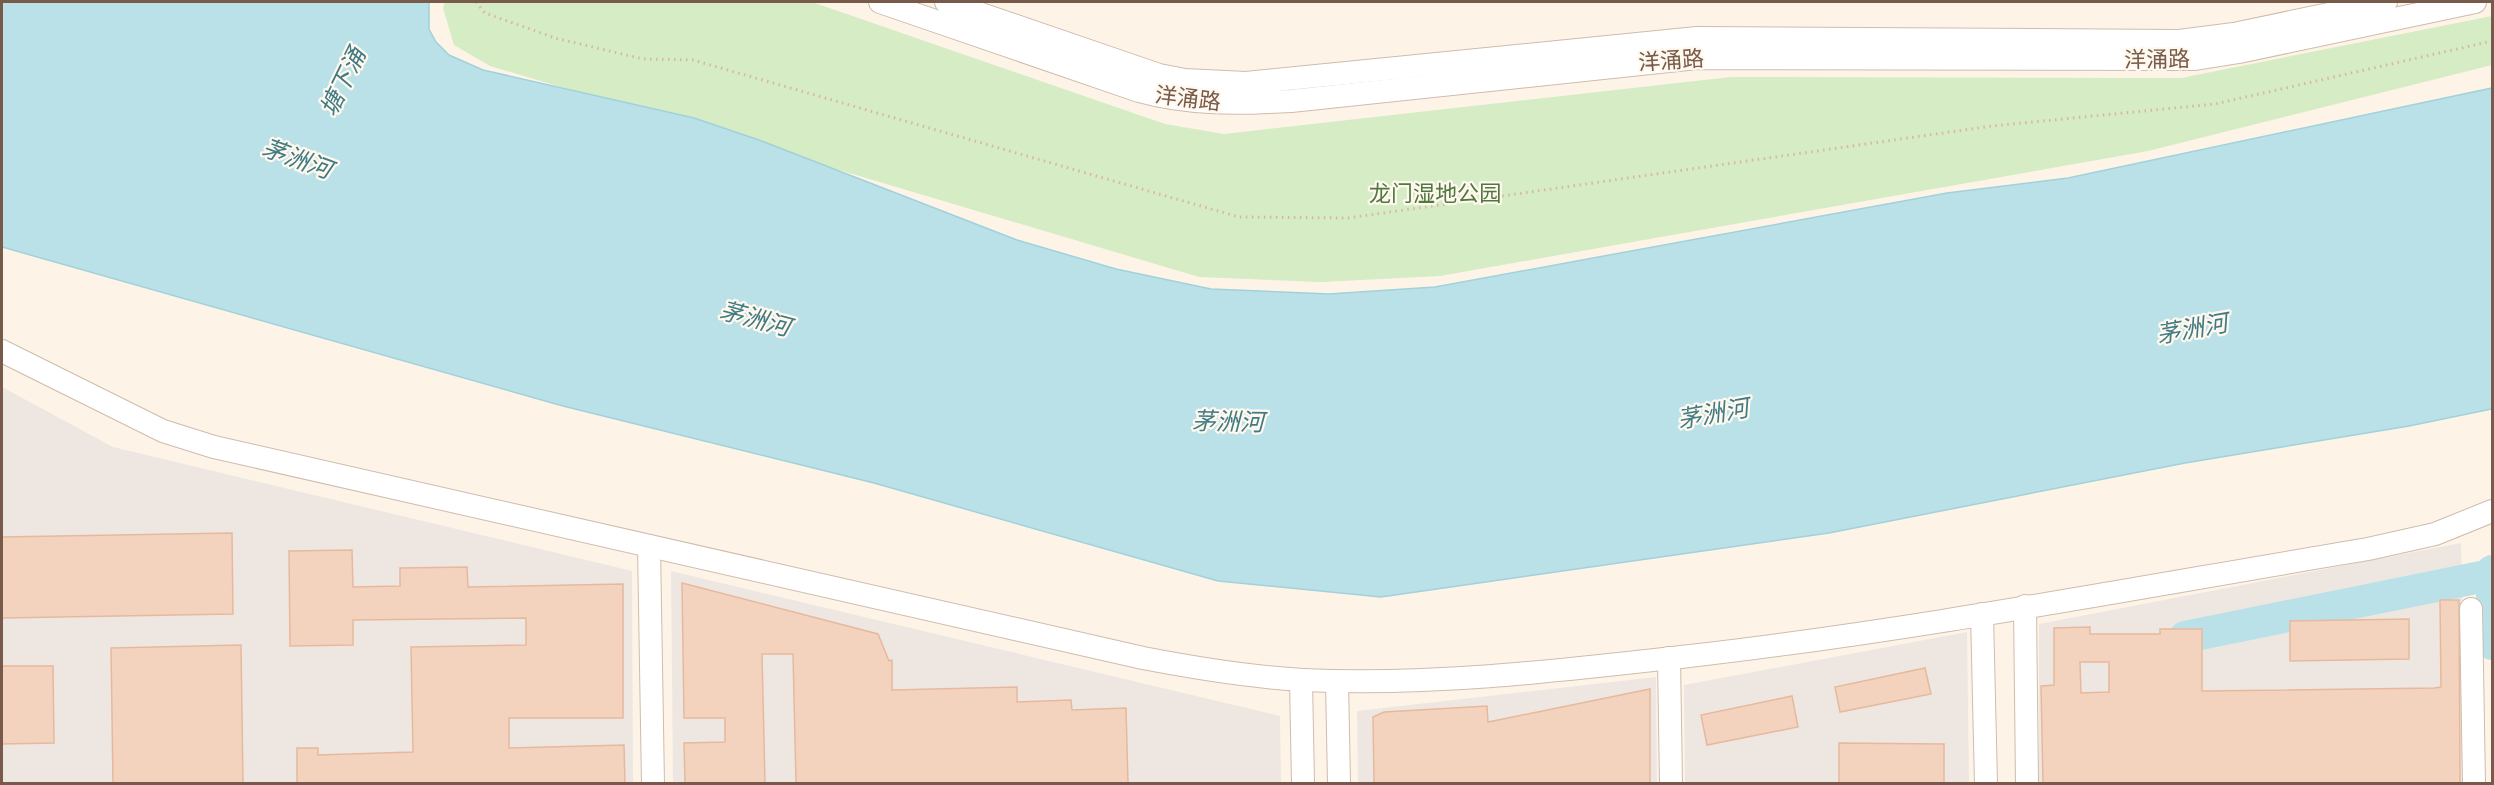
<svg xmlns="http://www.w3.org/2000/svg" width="2494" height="785" font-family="'PT Sans Narrow','Noto Sans SC',sans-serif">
  <rect width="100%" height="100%" fill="#fdf4e7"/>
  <!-- industrial -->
  <g fill="#eee7e1">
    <polygon points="2,387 113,447 632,571 633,783 2,783"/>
    <polygon points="2461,543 2467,783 2039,783 2039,624"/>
    <polygon points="671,571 1280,716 1281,783 673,783"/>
    <polygon points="1967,632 1969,783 1685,783 1684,685"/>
    <polygon points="1656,677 1657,783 1358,783 1357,711"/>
  </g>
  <!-- green -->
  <polygon fill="#d5ecc5" points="445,2 812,2 1165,124 1224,134 1731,77 2181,78 2492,16 2492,65 2148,151 1440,276 1321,282 1199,277 490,66 454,45 443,8"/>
  <!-- water -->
  <polygon fill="#bbe1e8" stroke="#a1d1da" stroke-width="1.5" points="2,2 429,2 429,29 436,42 449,55 483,70 694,118 759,140 1017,240 1116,269 1211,289 1329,294 1435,287 1947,193 2068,178 2492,88 2492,409 2409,426 2185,463 1829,533 1381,597 1218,581 874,483 563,406 2,247"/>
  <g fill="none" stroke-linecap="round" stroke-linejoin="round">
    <!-- river -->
    <g stroke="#bbe1e8" stroke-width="32">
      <polyline points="2492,571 2492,644"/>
      <polyline points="2185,637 2491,575"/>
    </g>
  </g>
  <!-- building -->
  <g fill="#f3d3be" stroke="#e6b99e" stroke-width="1.5" fill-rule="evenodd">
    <polygon points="232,533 233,614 2,618 2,537"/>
    <polygon points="352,550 353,587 400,586 400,568 467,567 468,587 623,584 623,718 509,718 509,748 624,745 625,783 297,783 297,748 318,748 318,755 413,752 411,647 526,645 526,618 353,620 353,645 290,646 289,551"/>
    <polygon points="682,583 878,634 889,661 892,660 892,690 1017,687 1017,702 1071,700 1072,710 1126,708 1128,783 796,783 793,654 762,654 765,783 685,783 684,743 725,742 725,718 684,718"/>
    <path d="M 2440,600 L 2459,600 L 2460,783 L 2043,783 L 2041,686 L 2054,685 L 2054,628 L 2090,627 L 2090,634 L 2160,634 L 2160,629 L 2202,629 L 2202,691 L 2434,688 L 2441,687 ZM 2080,662 L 2109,662 L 2109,692 L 2081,693 Z"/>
    <polygon points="2409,619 2409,659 2290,661 2290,621"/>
    <polygon points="241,645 243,783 113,783 111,648"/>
    <polygon points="2,666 53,666 54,743 2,744"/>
    <polygon points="1925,668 1931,694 1840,712 1835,687"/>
    <polygon points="1650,689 1650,783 1374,783 1373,717 1384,712 1487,706 1488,722"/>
    <polygon points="1792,696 1798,727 1707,745 1701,715"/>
    <polygon points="1839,743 1944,744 1944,783 1839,783"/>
  </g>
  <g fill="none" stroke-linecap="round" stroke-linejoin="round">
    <!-- minor casing -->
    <g stroke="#cfbcac" stroke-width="24">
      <g id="minor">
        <path d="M 880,2 L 1139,91 C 1189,105 1239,104 1291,101 L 1697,58 L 2195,59 L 2239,52 L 2475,2"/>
        <polyline points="946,2 1159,75 1185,80 1246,83 1697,38 2179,41 2234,34 2386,2"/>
        <path d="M 2,351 L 163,431 L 214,447 L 1143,658 C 1195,668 1249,677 1303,680 C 1427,686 1557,671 1681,657 C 1911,631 2140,587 2368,549 L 2435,534 L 2492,511"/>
        <polyline points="649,546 653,784"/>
        <polyline points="2025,606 2027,784"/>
        <polyline points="2471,609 2474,784"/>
        <polyline points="1982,614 1986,784"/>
        <polyline points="1669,658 1671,784"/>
        <polyline points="1301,680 1303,784"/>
        <polyline points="1337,681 1339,784"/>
      </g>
    </g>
    <!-- path -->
    <polyline stroke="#d9b6a1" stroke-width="3" stroke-dasharray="1.5 4.5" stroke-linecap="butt" points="476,2 485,13 555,38 643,59 693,60 1239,217 1348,218 1992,126 2215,104 2492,41"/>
    <!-- minor -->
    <use href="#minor" stroke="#fff" stroke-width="22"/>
  </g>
  <g text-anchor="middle" stroke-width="4.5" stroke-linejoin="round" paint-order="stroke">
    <!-- street labels -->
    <g font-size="22" fill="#785a4a" stroke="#fff8ee">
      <text transform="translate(2157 59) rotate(-1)" y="8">洋涌路</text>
      <text transform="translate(1671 60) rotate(-4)" y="8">洋涌路</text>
      <text transform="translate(1188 98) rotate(7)" y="8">洋涌路</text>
    </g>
    <!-- park labels -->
    <g font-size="22" fill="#50783f" stroke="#fff8ee">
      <text x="1435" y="201">龙门湿地公园</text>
    </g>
    <!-- water labels -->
    <g font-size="24" font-style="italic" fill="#407a84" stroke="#fff8ee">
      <text transform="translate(343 82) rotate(-64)" y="8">塘下涌</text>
      <text transform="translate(297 159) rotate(20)" y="8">茅洲河</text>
      <text transform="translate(755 319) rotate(15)" y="8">茅洲河</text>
      <text transform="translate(2192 329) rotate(-10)" y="8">茅洲河</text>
      <text transform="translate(1713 414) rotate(-10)" y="8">茅洲河</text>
      <text transform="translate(1228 422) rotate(1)" y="8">茅洲河</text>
    </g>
  </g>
  <!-- border -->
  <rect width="2494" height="785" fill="none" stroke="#785a4a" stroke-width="6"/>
</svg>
